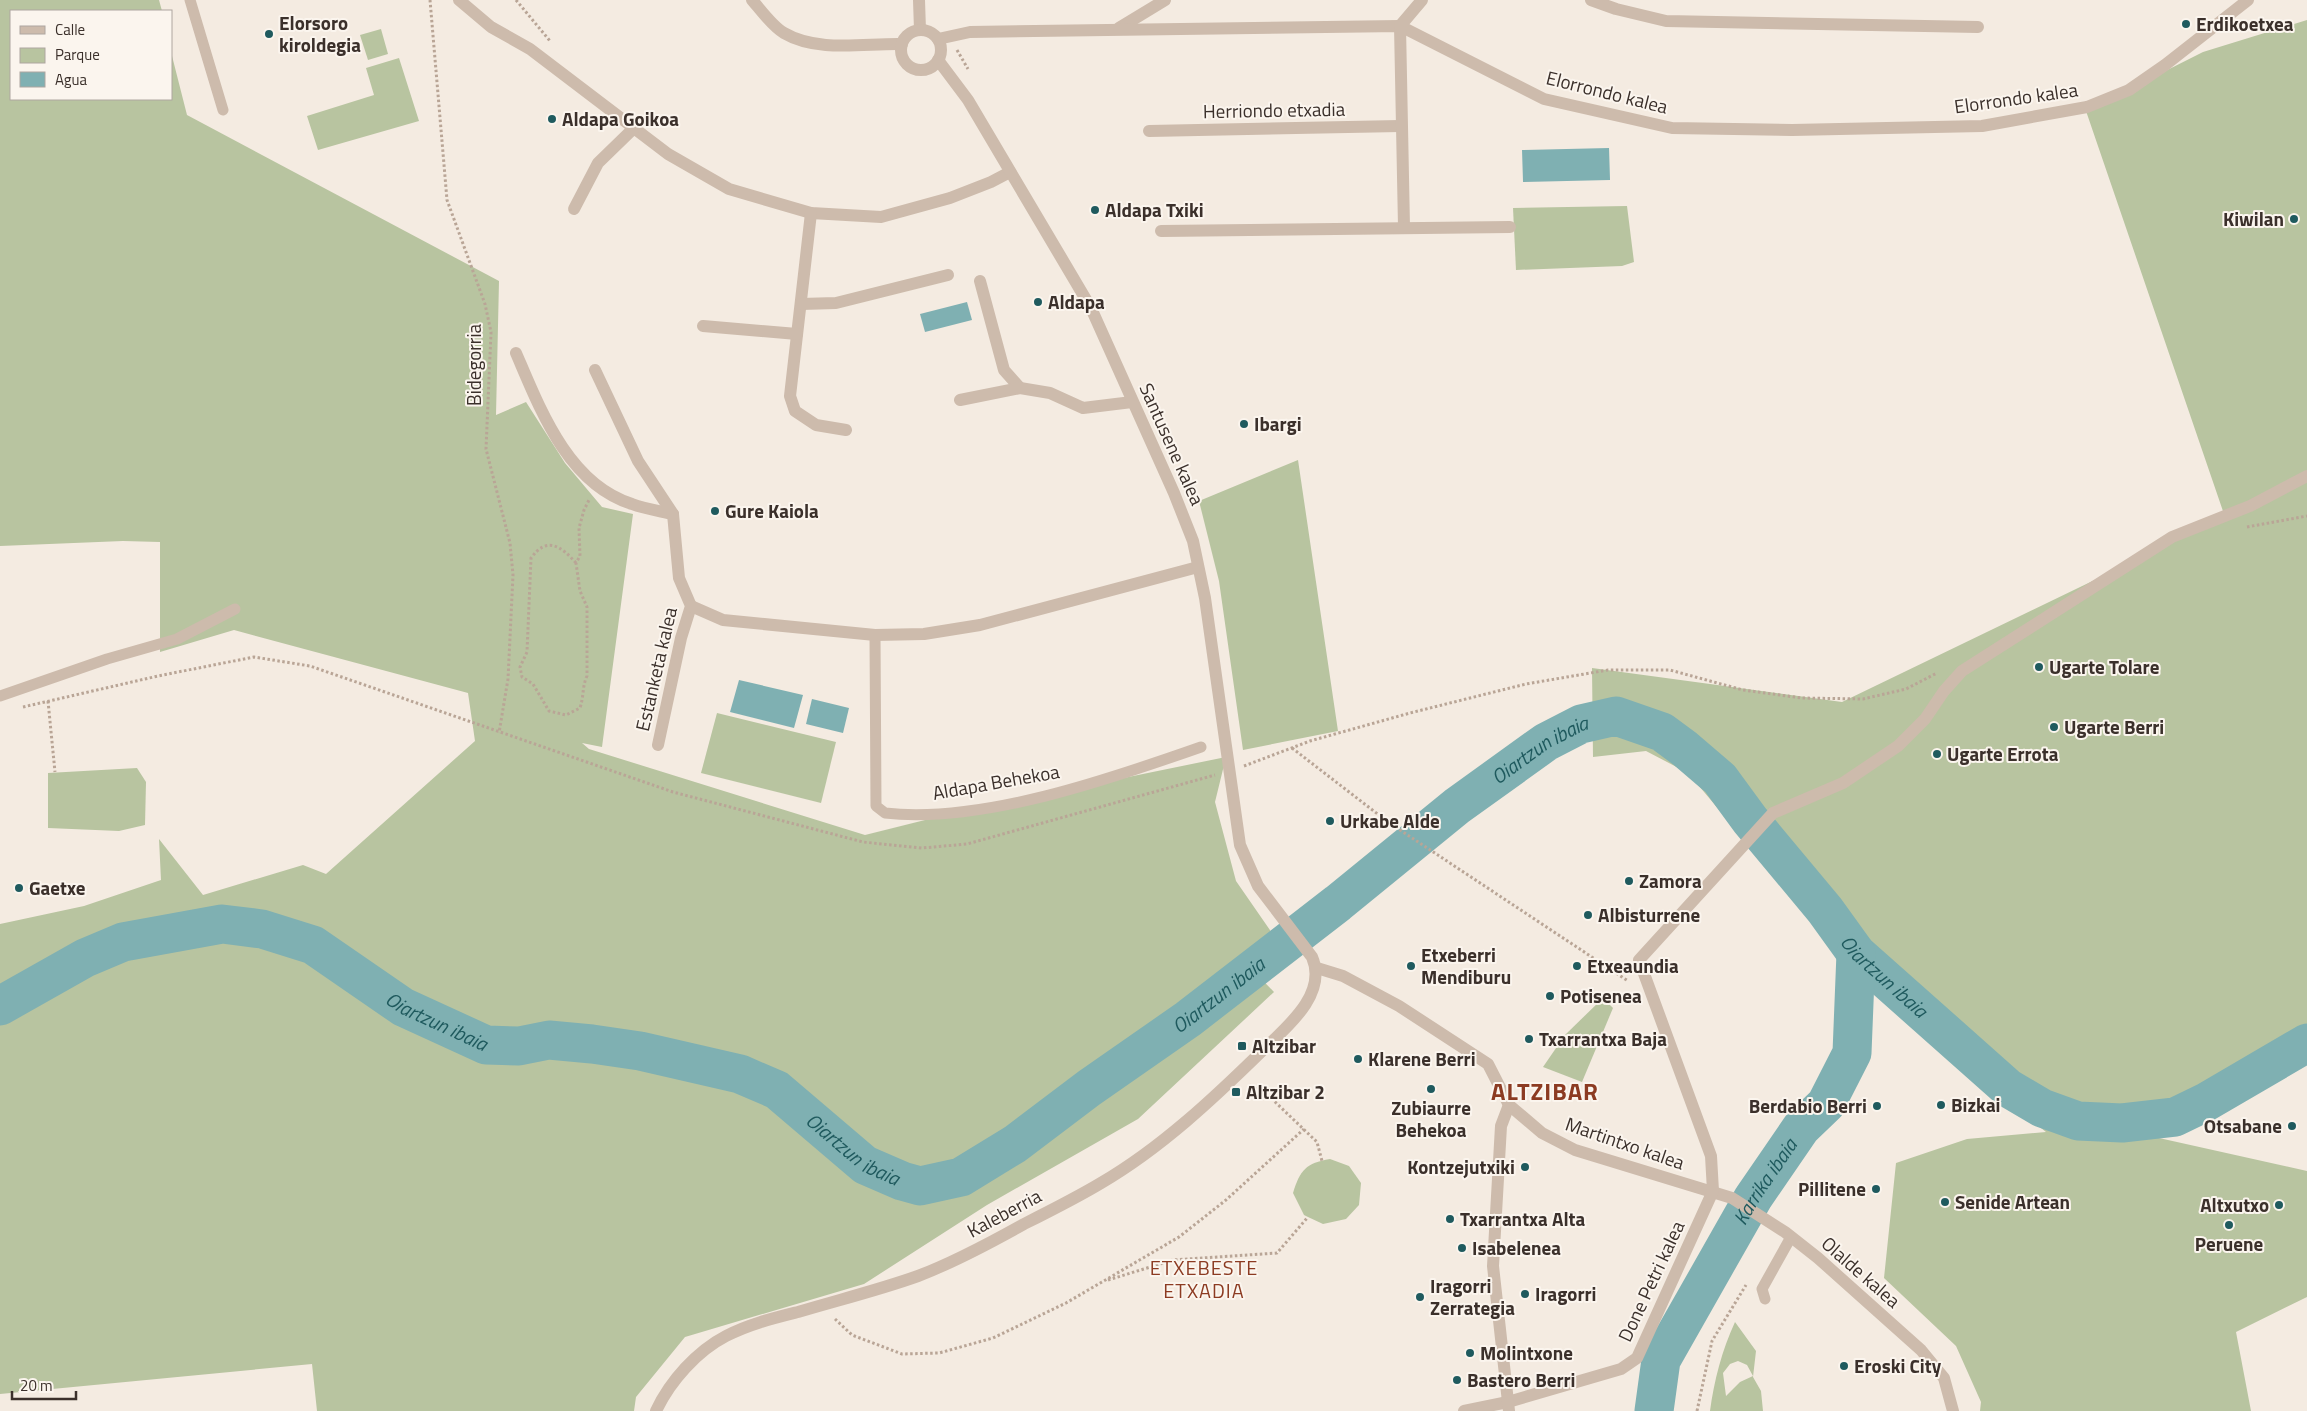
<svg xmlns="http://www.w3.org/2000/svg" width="2307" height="1411" font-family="'Titillium Web',sans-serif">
  <rect width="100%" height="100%" fill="#f4ebe1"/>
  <!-- green -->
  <g fill="#b8c4a0" fill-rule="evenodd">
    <polygon points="0,0 159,0 162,11 11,11 11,99 171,99 171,52 187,115 499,281 496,415 526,402 565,463 602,507 633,514 602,747 582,743 589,749 865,835 957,812 1226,757 1215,802 1236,881 1274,936 1243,960 1274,992 1138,1119 987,1205 864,1284 685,1337 636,1397 634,1411 317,1411 312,1364 0,1394 0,924 84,906 161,880 159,839 203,895 303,865 326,874 475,741 468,693 234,630 160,652 160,542 123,541 0,546"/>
    <polygon points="2307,20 2307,1055 2159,1138 2307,1171 2307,1297 2236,1332 2251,1411 1980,1411 1981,1402 1956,1346 1884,1278 1896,1163 1967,1139 2046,1132 1873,992 1688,773 1646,751 1593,757 1592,668 1842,702 2225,517 2086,111 2203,52"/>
    <polygon points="381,29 388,54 368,60 360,35"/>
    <polygon points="399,58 419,121 318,150 307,116 374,95 366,68"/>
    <polygon points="1627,206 1634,262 1622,266 1516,270 1513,208"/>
    <polygon points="1298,460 1338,731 1243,750 1219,581 1199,501"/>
    <polygon points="717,713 836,742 821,803 701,773"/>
    <polygon points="137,768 146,782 145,825 119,831 48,828 48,773"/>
    <polygon points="1603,998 1613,1008 1582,1082 1543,1067 1565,1035"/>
    <path d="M 1330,1159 L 1349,1166 L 1361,1183 L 1359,1205 L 1346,1219 L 1323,1224 L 1308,1217 L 1304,1215 L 1293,1193 C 1300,1170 1306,1163 1330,1159 Z"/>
    <path d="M 1735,1322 L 1756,1351 L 1753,1377 L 1761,1391 L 1763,1411 L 1710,1411 C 1714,1381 1722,1350 1735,1322 ZM 1738,1361 L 1747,1365 L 1753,1376 L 1740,1382 L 1726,1396 L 1723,1373 L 1730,1364 Z"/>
  </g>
  <!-- water -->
  <g fill="#7fb0b2">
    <polygon points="1609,148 1610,180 1523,182 1522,150"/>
    <polygon points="967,302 972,320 925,332 920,314"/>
    <polygon points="739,680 803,695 794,728 730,712"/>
    <polygon points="812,699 849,708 843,733 806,724"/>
  </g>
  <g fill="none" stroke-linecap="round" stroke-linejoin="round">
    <!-- river -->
    <g stroke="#7fb0b2" stroke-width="39">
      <path id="s1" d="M 0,1006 L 85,958 L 123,942 L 222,924 L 262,929 L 313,945 L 403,1007 L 486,1045 L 519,1046 L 549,1040 L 592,1044 L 640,1051 L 740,1074 L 777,1090 L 865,1165 L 902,1181 L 920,1186 L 961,1177 L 1015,1144 L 1089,1088 L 1188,1019 L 1338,903 L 1457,806 L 1546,742 L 1581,724 L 1616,716 L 1662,732 L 1685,749 L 1720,779 L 1750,820 L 1825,910 L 1856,953 L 2008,1088 L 2042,1108 L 2078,1121 L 2122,1123 L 2175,1117 L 2206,1102 L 2307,1043"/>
      <path id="s2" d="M 1654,1411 L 1661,1360 L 1753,1198 L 1801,1128 L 1826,1104 L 1852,1053 L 1856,953"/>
    </g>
    <!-- path -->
    <g stroke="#b9a596" stroke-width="3" stroke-dasharray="2.5 2.5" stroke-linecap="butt">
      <polyline points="430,0 447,200 485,304 491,332 486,449 510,543 513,575 508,679 499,733"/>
      <polyline points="516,0 550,41"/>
      <polyline points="957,50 968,69"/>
      <polyline points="2247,527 2307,516"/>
      <path d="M 576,563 C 561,546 547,536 531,558 L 527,652 L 520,667 L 522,677 L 533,684 L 549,711 L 566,715 L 580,708 C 584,696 582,687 587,676 L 587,607 L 580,591 L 576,563 L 580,556 L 579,528 L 584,510 L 590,498"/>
      <polyline points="48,701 55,772"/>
      <polyline points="23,707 158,676 254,657 310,666 673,792 863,842 922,848 967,844 1215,775"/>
      <polyline points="1292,748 1388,822 1628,981"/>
      <polyline points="1244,766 1310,741 1410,713 1526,684 1608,670 1670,670 1743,690 1802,698 1863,699 1906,689 1937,673"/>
      <polyline points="1250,1085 1272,1099 1317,1142 1322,1161"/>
      <polyline points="1108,1280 1173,1260 1277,1253 1308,1217"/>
      <polyline points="835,1319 852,1335 902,1354 939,1353 993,1338 1066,1303 1179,1237 1226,1200 1304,1129"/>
      <polyline points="1697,1411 1712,1341 1746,1285"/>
    </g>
    <!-- lane -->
    <g stroke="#cdbbac" stroke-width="11">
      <polyline points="190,0 223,110"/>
      <path d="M 875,635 L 876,806 L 885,813 C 981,824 1110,779 1201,747"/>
      <polyline points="0,696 107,659 177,639 235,609"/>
      <polyline points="1765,1299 1762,1289 1791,1237"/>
    </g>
    <!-- street -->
    <g stroke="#cdbbac" stroke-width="12">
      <polyline points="459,0 491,27 530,49 668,154 729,189 811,213 881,217 950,198 991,182 1010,172"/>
      <path d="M 752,0 C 761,10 772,26 784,33 C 818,53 865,43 902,44"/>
      <polyline points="919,0 920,30"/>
      <polyline points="1591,0 1616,9 1666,21 1978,27"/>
      <polyline points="1119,28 1165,0"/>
      <circle cx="921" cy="50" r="20"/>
      <polyline points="938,39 970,32 1400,26 1544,99 1672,128 1792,130 1982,126 2087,107 2129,90 2165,65 2248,0"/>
      <polyline points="1149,131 1400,126"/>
      <polyline points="574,209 598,163 634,128"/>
      <polyline points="811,213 790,396 795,411 816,425 846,430"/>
      <polyline points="1404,227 1400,26 1422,0"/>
      <polyline points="1161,231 1510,227"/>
      <polyline points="980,281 1004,370 1020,388"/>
      <polyline points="801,304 836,303 948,275"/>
      <polyline points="703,326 797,334"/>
      <path d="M 516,353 C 540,409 568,484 632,504 C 645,509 660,511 673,514"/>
      <polyline points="595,370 638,461 673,514 679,578 691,606 681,638 658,745"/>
      <polyline points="960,400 1020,388 1050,393 1083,408 1132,402"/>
      <polyline points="691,606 723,620 875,635 924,634 980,625 1198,567"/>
      <polyline points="1317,968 1343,976 1399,1006 1488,1064 1509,1105 1542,1133 1575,1150 1732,1198 1785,1232 1818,1258 1921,1350 1944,1378 1953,1411"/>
      <path d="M 656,1411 C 670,1381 697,1351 726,1336 C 749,1324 774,1318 798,1312 C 838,1300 879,1290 918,1276 C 955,1262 990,1243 1024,1224 C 1050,1211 1076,1198 1101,1183 C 1161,1148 1214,1098 1263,1050 C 1287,1027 1328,994 1312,957 L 1258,886 L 1240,845 L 1205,598 L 1193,541 L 1174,493 L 1091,308 L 968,100 L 938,60"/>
      <polyline points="1464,1411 1508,1402 1621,1369 1637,1358 1713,1191 1711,1156 1639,960 1773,813 1843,783 1898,746 1925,719 1944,691 1962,671 2172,537 2250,506 2307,476"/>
      <polyline points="1509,1411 1493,1266 1501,1126 1509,1105"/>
    </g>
  </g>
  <!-- markers -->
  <g fill="#1f5a5e" stroke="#fbf5ee" stroke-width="2">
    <circle cx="2186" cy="24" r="5"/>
    <circle cx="269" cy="34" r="5"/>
    <circle cx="552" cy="119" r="5"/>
    <circle cx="1095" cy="210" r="5"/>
    <circle cx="2294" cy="219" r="5"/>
    <circle cx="1038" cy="302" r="5"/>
    <circle cx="1244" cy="424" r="5"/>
    <circle cx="715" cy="511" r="5"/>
    <circle cx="2039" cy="667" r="5"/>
    <circle cx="2054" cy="727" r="5"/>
    <circle cx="1937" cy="754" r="5"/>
    <circle cx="1330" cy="821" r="5"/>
    <circle cx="1629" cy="881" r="5"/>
    <circle cx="19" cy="888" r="5"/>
    <circle cx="1588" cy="915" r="5"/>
    <circle cx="1411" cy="966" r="5"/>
    <circle cx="1577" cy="966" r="5"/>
    <circle cx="1550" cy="996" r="5"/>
    <circle cx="1529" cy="1039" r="5"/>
    <rect x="1237" y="1041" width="10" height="10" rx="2.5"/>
    <circle cx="1358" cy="1059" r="5"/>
    <circle cx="1431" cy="1089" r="5"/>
    <rect x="1231" y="1087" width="10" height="10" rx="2.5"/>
    <circle cx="1941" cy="1105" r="5"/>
    <circle cx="1877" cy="1106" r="5"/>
    <circle cx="2292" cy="1126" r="5"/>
    <circle cx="1525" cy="1167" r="5"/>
    <circle cx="1876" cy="1189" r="5"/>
    <circle cx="1945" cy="1202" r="5"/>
    <circle cx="2279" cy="1205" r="5"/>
    <circle cx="1450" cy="1219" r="5"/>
    <circle cx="2229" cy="1225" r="5"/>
    <circle cx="1462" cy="1248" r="5"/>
    <circle cx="1525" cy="1294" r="5"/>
    <circle cx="1420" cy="1297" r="5"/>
    <circle cx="1470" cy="1353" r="5"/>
    <circle cx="1844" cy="1366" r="5"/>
    <circle cx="1457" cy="1380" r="5"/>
  </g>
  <g text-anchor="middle" stroke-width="4" stroke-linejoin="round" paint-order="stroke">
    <!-- poi labels -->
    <g font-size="19" font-weight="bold" fill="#3b302b" stroke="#fbf5ee" text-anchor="start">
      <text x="279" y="30">Elorsoro<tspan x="279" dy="22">kiroldegia</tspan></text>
      <text x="2196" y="31">Erdikoetxea</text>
      <text x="562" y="126">Aldapa Goikoa</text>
      <text x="1105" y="217">Aldapa Txiki</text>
      <text x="2284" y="226" text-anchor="end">Kiwilan</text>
      <text x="1048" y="309">Aldapa</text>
      <text x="1254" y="431">Ibargi</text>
      <text x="725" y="518">Gure Kaiola</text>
      <text x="2049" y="674">Ugarte Tolare</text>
      <text x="2064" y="734">Ugarte Berri</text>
      <text x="1947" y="761">Ugarte Errota</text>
      <text x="1340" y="828">Urkabe Alde</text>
      <text x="1639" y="888">Zamora</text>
      <text x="29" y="895">Gaetxe</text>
      <text x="1598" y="922">Albisturrene</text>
      <text x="1421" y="962">Etxeberri<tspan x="1421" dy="22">Mendiburu</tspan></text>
      <text x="1587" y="973">Etxeaundia</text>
      <text x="1560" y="1003">Potisenea</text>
      <text x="1539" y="1046">Txarrantxa Baja</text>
      <text x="1252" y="1053">Altzibar</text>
      <text x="1368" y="1066">Klarene Berri</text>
      <text x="1246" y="1099">Altzibar 2</text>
      <text x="1951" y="1112">Bizkai</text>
      <text x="1867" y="1113" text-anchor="end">Berdabio Berri</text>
      <text x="1431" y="1115" text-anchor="middle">Zubiaurre<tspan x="1431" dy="22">Behekoa</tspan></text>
      <text x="2282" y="1133" text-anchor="end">Otsabane</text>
      <text x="1515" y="1174" text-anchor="end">Kontzejutxiki</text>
      <text x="1866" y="1196" text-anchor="end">Pillitene</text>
      <text x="1955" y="1209">Senide Artean</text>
      <text x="2269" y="1212" text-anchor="end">Altxutxo</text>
      <text x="1460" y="1226">Txarrantxa Alta</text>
      <text x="2229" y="1251" text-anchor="middle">Peruene</text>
      <text x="1472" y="1255">Isabelenea</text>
      <text x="1430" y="1293">Iragorri<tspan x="1430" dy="22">Zerrategia</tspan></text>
      <text x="1535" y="1301">Iragorri</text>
      <text x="1480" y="1360">Molintxone</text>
      <text x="1854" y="1373">Eroski City</text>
      <text x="1467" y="1387">Bastero Berri</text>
    </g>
    <!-- street labels -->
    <g font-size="19" fill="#3b302b" stroke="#fbf5ee">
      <text transform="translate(1607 92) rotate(14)" y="7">Elorrondo kalea</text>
      <text transform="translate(2016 98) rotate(-8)" y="7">Elorrondo kalea</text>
      <text transform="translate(1274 110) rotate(-1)" y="7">Herriondo etxadia</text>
      <text transform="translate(474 365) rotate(-90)" y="7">Bidegorria</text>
      <text transform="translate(1172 444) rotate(66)" y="7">Santusene kalea</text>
      <text transform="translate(656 669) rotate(-77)" y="7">Estanketa kalea</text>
      <text transform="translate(996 782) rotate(-10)" y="7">Aldapa Behekoa</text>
      <text transform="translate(1625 1143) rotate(19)" y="7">Martintxo kalea</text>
      <text transform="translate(1004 1213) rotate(-28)" y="7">Kaleberria</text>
      <text transform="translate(1861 1272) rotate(41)" y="7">Olalde kalea</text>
      <text transform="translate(1651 1281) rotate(-65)" y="7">Done Petri kalea</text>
    </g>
    <!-- water labels -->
    <g font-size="20" font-style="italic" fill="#1f5a5e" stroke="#fbf5ee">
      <text dy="7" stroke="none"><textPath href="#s1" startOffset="1769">Oiartzun ibaia</textPath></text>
      <text dy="7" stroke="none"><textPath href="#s1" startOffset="2234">Oiartzun ibaia</textPath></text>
      <text dy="7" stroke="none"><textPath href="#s1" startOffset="1364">Oiartzun ibaia</textPath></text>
      <text dy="7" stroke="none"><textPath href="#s1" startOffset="479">Oiartzun ibaia</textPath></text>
      <text dy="7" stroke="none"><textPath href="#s1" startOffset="929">Oiartzun ibaia</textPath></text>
      <text dy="7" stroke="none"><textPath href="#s2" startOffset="258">Karrika ibaia</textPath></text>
    </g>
    <!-- neighbourhood labels -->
    <g font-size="20" letter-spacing="1" fill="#8c3b22" stroke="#fbf5ee">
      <text x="1204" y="1275">ETXEBESTE<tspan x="1204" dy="23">ETXADIA</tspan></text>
    </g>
    <!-- district labels -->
    <g font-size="24" font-weight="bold" letter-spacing="1" fill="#8c3b22" stroke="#fbf5ee">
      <text x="1545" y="1100">ALTZIBAR</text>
    </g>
  </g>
  <!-- legend -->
  <rect x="10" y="10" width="162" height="90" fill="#fbf5ee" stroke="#aea6a0"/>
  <rect x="20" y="26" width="25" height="8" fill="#cdbbac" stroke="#aea6a0"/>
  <text x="55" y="35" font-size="15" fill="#3b302b">Calle</text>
  <rect x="20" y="48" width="25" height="15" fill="#b8c4a0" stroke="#aea6a0"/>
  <text x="55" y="60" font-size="15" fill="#3b302b">Parque</text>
  <rect x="20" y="72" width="25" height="15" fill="#7fb0b2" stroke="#aea6a0"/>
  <text x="55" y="85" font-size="15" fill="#3b302b">Agua</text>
  <!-- scale -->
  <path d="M12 1391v8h64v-8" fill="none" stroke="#3b302b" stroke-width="2.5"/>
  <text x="20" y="1391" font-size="15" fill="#3b302b" stroke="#fbf5ee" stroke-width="4" paint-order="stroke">20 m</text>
</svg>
